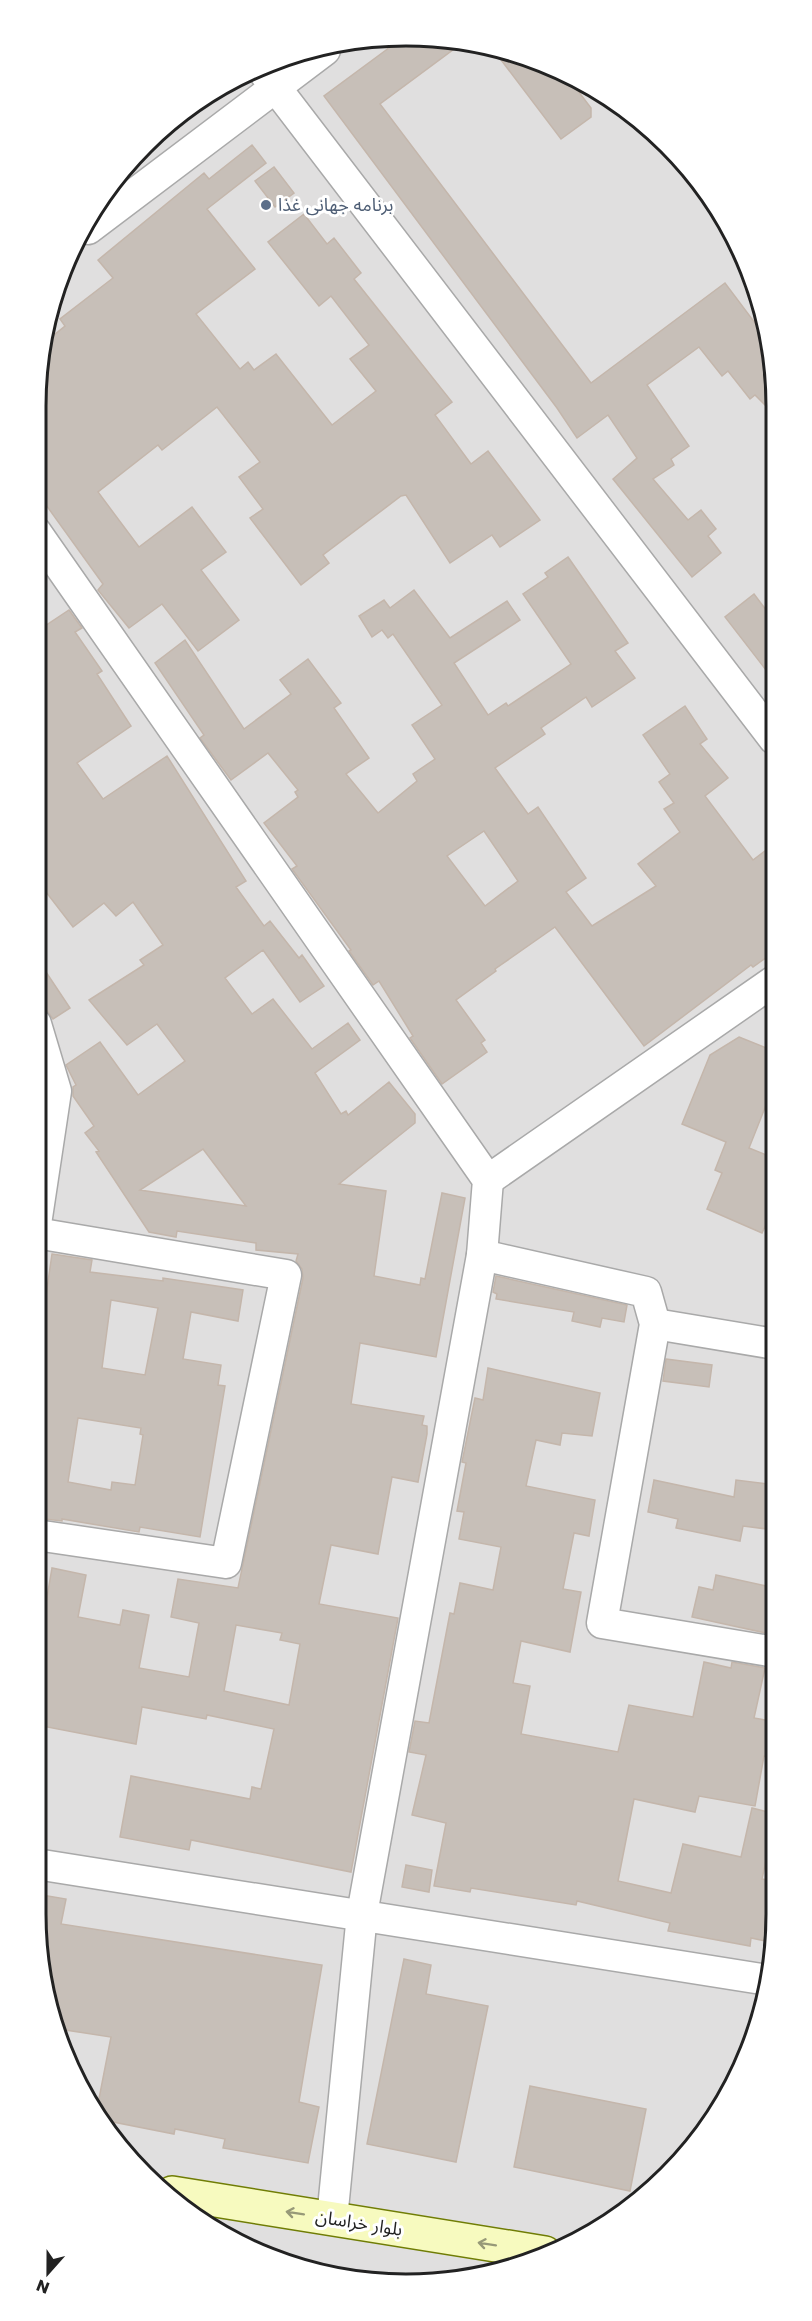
<svg xmlns="http://www.w3.org/2000/svg" width="812" height="2321" font-family="Poppins,'Noto Sans Arabic',sans-serif">
  <rect width="100%" height="100%" fill="#f2efe9"/>
  <!-- residential -->
  <polygon fill="#e0dfdf" points="357,39 501,49 591,86 684,162 738,243 773,357 776,1915 763,2010 713,2121 612,2222 501,2272 358,2282 242,2247 128,2159 64,2056 36,1915 36,406 49,311 112,181 221,86"/>
  <!-- building -->
  <g fill="#c7bfb8" stroke="#c4b6ab" stroke-width="1.5" fill-rule="evenodd">
    <polygon points="397,42 458,46 380,104 591,383 725,283 767,339 773,357 773,413 755,395 750,399 728,371 722,376 699,347 647,385 689,446 671,459 674,465 653,479 688,520 701,510 716,529 708,536 721,553 692,577 613,479 637,458 608,415 577,438 557,408 324,96"/>
    <polygon points="492,48 501,49 566,75 591,108 591,117 561,139"/>
    <polygon points="252,145 266,163 207,209 255,269 196,314 240,369 248,362 254,370 276,354 332,425 376,391 350,359 369,345 331,296 319,306 268,242 304,214 327,244 334,238 361,273 354,279 452,402 435,415 471,464 488,451 540,520 500,547 492,535 450,563 406,495 401,496 323,555 329,563 301,585 250,518 263,509 239,477 260,462 217,407 162,450 158,445 98,492 139,547 192,507 226,552 201,570 239,620 198,651 162,604 129,628 98,590 103,584 36,491 36,406 44,343 65,326 60,319 113,278 98,260 204,173 209,179"/>
    <polygon points="274,167 294,193 275,207 255,181"/>
    <path d="M 568,557 L 628,643 L 615,651 L 635,678 L 592,707 L 586,697 L 541,728 L 545,734 L 495,768 L 528,814 L 538,807 L 586,878 L 566,892 L 592,926 L 656,886 L 638,864 L 680,832 L 664,809 L 674,803 L 659,782 L 670,774 L 643,735 L 685,706 L 707,739 L 700,744 L 728,778 L 705,796 L 753,860 L 774,844 L 774,952 L 753,967 L 751,965 L 644,1046 L 555,927 L 495,969 L 496,971 L 456,1000 L 485,1040 L 481,1043 L 487,1052 L 442,1084 L 410,1038 L 413,1036 L 379,981 L 373,985 L 349,951 L 351,950 L 292,869 L 297,866 L 264,823 L 298,797 L 295,792 L 298,790 L 268,753 L 231,780 L 200,738 L 204,735 L 155,663 L 185,640 L 244,729 L 291,694 L 280,680 L 308,659 L 341,703 L 334,708 L 369,758 L 346,774 L 378,813 L 417,781 L 413,774 L 435,759 L 412,725 L 442,705 L 393,634 L 388,638 L 382,630 L 372,637 L 359,616 L 384,600 L 390,608 L 414,590 L 450,638 L 507,601 L 520,620 L 454,663 L 488,715 L 506,703 L 508,706 L 571,664 L 523,594 L 548,577 L 545,573 ZM 484,831 L 518,881 L 485,906 L 447,856 Z"/>
    <polygon points="754,594 773,619 773,679 725,617"/>
    <path d="M 69,610 L 82,628 L 75,632 L 102,671 L 97,674 L 131,726 L 77,763 L 103,799 L 167,756 L 246,881 L 236,887 L 264,926 L 270,921 L 299,958 L 302,955 L 324,986 L 300,1002 L 263,950 L 225,978 L 252,1014 L 273,999 L 312,1049 L 348,1023 L 360,1040 L 315,1073 L 341,1114 L 346,1111 L 348,1115 L 389,1082 L 415,1114 L 415,1123 L 339,1184 L 386,1191 L 374,1276 L 420,1285 L 421,1278 L 425,1279 L 442,1193 L 465,1198 L 436,1357 L 360,1343 L 351,1404 L 424,1416 L 422,1425 L 427,1426 L 427,1434 L 418,1482 L 392,1477 L 378,1554 L 331,1545 L 319,1604 L 398,1618 L 351,1872 L 191,1840 L 189,1850 L 120,1837 L 131,1776 L 250,1799 L 252,1787 L 261,1789 L 274,1729 L 207,1715 L 206,1719 L 142,1707 L 136,1744 L 42,1726 L 45,1709 L 40,1708 L 44,1690 L 36,1689 L 36,1607 L 45,1609 L 52,1568 L 86,1575 L 78,1617 L 120,1625 L 123,1610 L 149,1615 L 139,1668 L 189,1677 L 199,1623 L 171,1617 L 178,1579 L 238,1588 L 303,1278 L 302,1269 L 296,1261 L 298,1254 L 256,1250 L 256,1243 L 177,1231 L 176,1237 L 149,1232 L 96,1152 L 99,1151 L 85,1133 L 94,1126 L 73,1096 L 73,1087 L 76,1085 L 66,1065 L 100,1042 L 138,1095 L 185,1061 L 157,1024 L 127,1045 L 89,1000 L 144,965 L 140,960 L 163,945 L 133,902 L 116,916 L 104,903 L 73,927 L 36,879 L 36,793 L 46,786 L 36,771 L 36,632 ZM 203,1149 L 246,1206 L 140,1190 ZM 236,1625 L 282,1633 L 280,1640 L 300,1644 L 289,1705 L 224,1691 Z"/>
    <polygon points="36,957 70,1008 53,1019 36,996"/>
    <polygon points="739,1037 774,1051 774,1085 749,1148 774,1158 775,1205 762,1233 707,1209 722,1173 715,1170 726,1142 682,1124 710,1055"/>
    <path d="M 52,1254 L 92,1260 L 90,1272 L 163,1281 L 163,1278 L 243,1290 L 238,1321 L 191,1312 L 183,1359 L 221,1365 L 218,1385 L 225,1386 L 200,1537 L 140,1527 L 139,1532 L 62,1519 L 62,1521 L 36,1518 L 36,1329 L 41,1330 ZM 111,1300 L 158,1308 L 145,1375 L 102,1368 ZM 78,1418 L 141,1428 L 140,1434 L 143,1435 L 135,1485 L 112,1482 L 111,1490 L 68,1482 Z"/>
    <polygon points="496,1276 627,1305 624,1322 602,1318 600,1327 572,1321 574,1312 496,1299 497,1294 493,1292"/>
    <polygon points="666,1359 712,1365 709,1387 663,1381"/>
    <polygon points="488,1368 600,1393 592,1436 562,1433 560,1445 536,1440 526,1486 595,1500 589,1536 574,1533 563,1589 581,1592 570,1652 521,1641 513,1683 530,1686 521,1734 618,1752 629,1705 693,1717 704,1662 731,1668 732,1662 765,1668 754,1718 776,1722 776,1758 764,1756 755,1806 699,1796 695,1812 634,1799 618,1881 671,1893 683,1844 741,1857 752,1808 776,1814 762,1879 776,1881 776,1910 770,1942 751,1938 750,1946 668,1931 670,1923 577,1901 576,1905 471,1888 470,1892 434,1886 446,1823 412,1815 426,1755 409,1752 415,1721 429,1723 450,1613 454,1614 460,1583 493,1590 501,1547 459,1539 464,1512 457,1511 466,1463 462,1462 475,1398 483,1400"/>
    <polygon points="654,1480 734,1497 736,1480 775,1485 775,1530 743,1526 740,1541 676,1528 678,1519 648,1512"/>
    <polygon points="716,1575 775,1588 775,1635 692,1617 699,1587 713,1590"/>
    <polygon points="406,1865 432,1870 429,1892 402,1887"/>
    <polygon points="36,1894 66,1899 61,1924 322,1965 299,2102 319,2107 308,2163 223,2148 225,2139 175,2129 174,2134 103,2120 97,2109 111,2037 59,2029 36,1915"/>
    <polygon points="404,1959 431,1965 426,1994 488,2006 456,2162 367,2144"/>
    <polygon points="530,2086 646,2109 630,2191 514,2167"/>
  </g>
  <g fill="none" stroke-linecap="round" stroke-linejoin="round">
    <!-- street casing -->
    <g stroke="#a9a9a9" stroke-width="33">
      <g id="street">
        <polyline points="263,71 774,739"/>
        <polyline points="88,229 325,50"/>
        <polyline points="36,532 488,1180 482,1255 362,1914 332,2219"/>
        <polyline points="36,1024 56,1091 36,1224"/>
        <polyline points="488,1180 774,981"/>
        <polyline points="36,1233 286,1275 226,1563 36,1535"/>
        <polyline points="482,1255 646,1292 655,1324 602,1623 775,1652"/>
        <polyline points="655,1324 775,1344"/>
        <polyline points="36,1864 768,1980"/>
      </g>
    </g>
    <!-- secondary casing -->
    <g stroke="#707d05" stroke-width="36">
      <polyline id="secondary" points="172,2193 545,2253"/>
    </g>
    <!-- street -->
    <use href="#street" stroke="#fff" stroke-width="30"/>
    <!-- secondary -->
    <use href="#secondary" stroke="#f7fabf" stroke-width="33"/>
  </g>
  <!-- one-way arrows -->
  <defs><path id="oneway-shaft" d="M-6 0H5M1.5-3L5.5 0L1.5 3" fill="none" stroke-width="1.6" stroke-linecap="round" stroke-linejoin="round" transform="scale(1.5)"/></defs>
  <g stroke="#979978">
    <use href="#oneway-shaft" transform="translate(295 2213) rotate(-171)"/>
    <use href="#oneway-shaft" transform="translate(487 2244) rotate(-171)"/>
  </g>
  <!-- markers -->
  <circle fill="#5c6f8a" stroke="#fff" stroke-width="2" cx="266" cy="205" r="6"/>
  <g text-anchor="middle" stroke-width="6" stroke-linejoin="round" paint-order="stroke">
    <!-- service labels -->
    <g font-size="18" fill="#4e5e75" stroke="#fff" text-anchor="start">
      <text x="278" y="211">برنامه جهانی غذا</text>
    </g>
    <!-- street labels -->
    <g font-size="18" fill="#222" stroke="#fff">
      <text transform="translate(359 2223) rotate(9)" y="6">بلوار خراسان</text>
    </g>
  </g>
  <!-- crop -->
  <path d="M0 0H812V2321H0ZM406 46H406A360 360 0 0 1 766 406V1914A360 360 0 0 1 406 2274H406A360 360 0 0 1 46 1914V406A360 360 0 0 1 406 46Z" fill="#fff" fill-rule="evenodd"/>
  <path fill="none" stroke="#222" stroke-width="3" d="M406 46H406A360 360 0 0 1 766 406V1914A360 360 0 0 1 406 2274H406A360 360 0 0 1 46 1914V406A360 360 0 0 1 406 46Z"/>
  <!-- north arrow -->
  <g transform="translate(48 2273) rotate(201)" stroke="#ffffff" stroke-width="4.5" paint-order="stroke">
  <path d="M0-4.5L10 22L0 15L-10 22Z" fill="#222222"/>
  <text y="-9" font-size="16" font-weight="bold" text-anchor="middle" fill="#222222">N</text>
  </g>
</svg>
